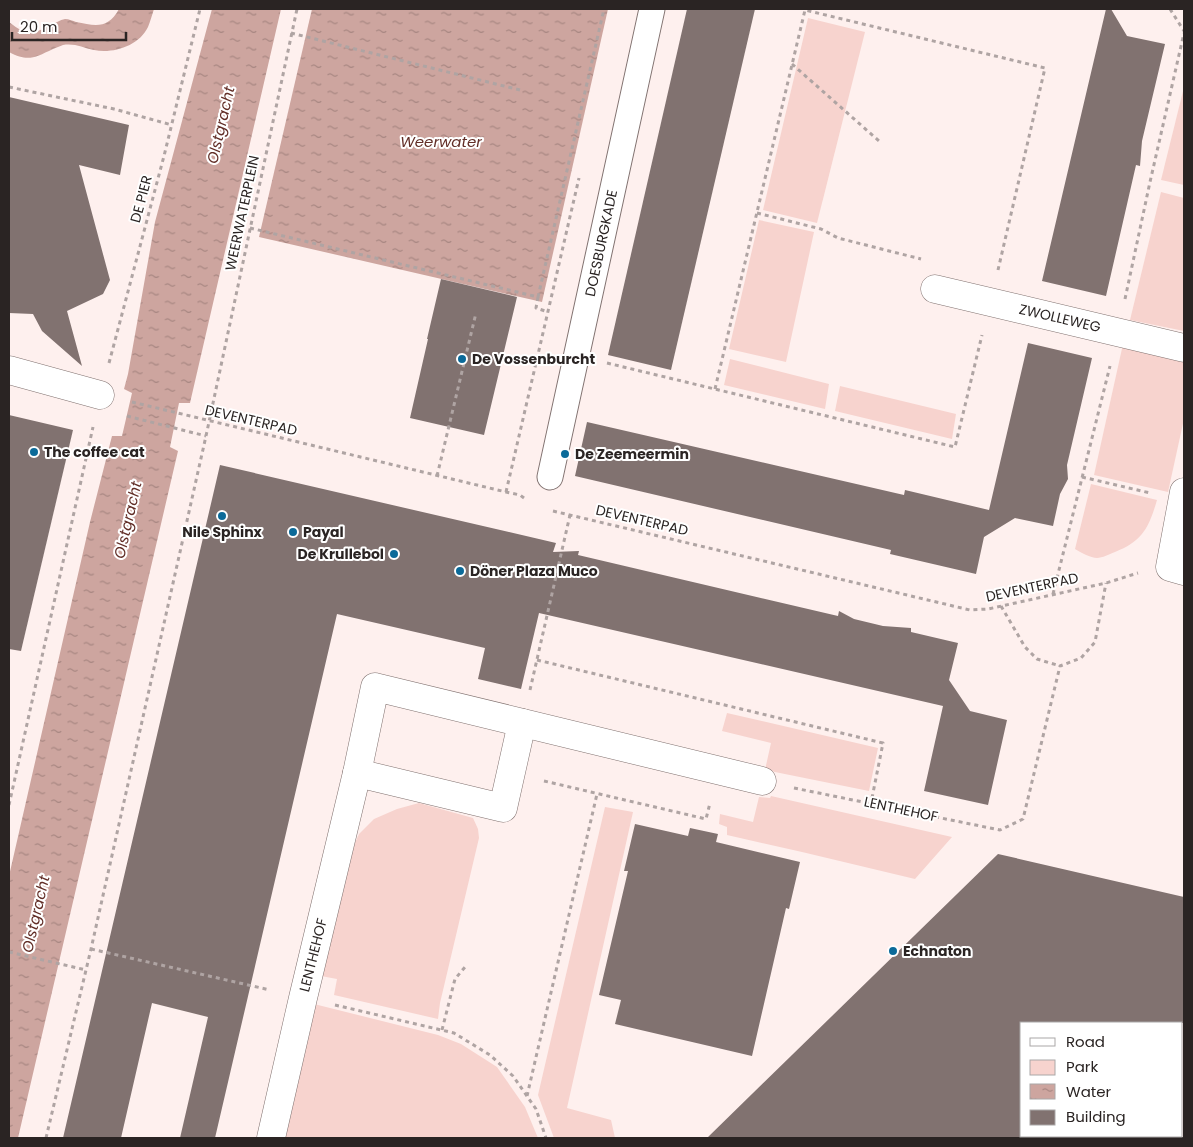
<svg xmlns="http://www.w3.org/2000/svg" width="1193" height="1147" font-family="Poppins,sans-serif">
  <defs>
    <pattern id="water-ripples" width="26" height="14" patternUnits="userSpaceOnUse" patternTransform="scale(1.25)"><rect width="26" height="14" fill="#cda59f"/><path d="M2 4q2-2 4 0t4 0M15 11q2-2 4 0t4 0" fill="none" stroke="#a78681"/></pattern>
  </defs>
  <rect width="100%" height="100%" fill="#fef0ee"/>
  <!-- green -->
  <g fill="#f7d3ce">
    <polygon points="808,18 865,32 817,223 763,210"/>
    <polygon points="1184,87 1184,185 1161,180"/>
    <polygon points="1161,192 1184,198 1184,331 1130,320"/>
    <polygon points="759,220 814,232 786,362 729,349"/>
    <polygon points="1123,344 1184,361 1184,419 1168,492 1094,475"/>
    <polygon points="730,359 829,384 825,409 724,385"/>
    <polygon points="840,386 956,414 952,439 835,411"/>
    <path d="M 1091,484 L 1157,500 C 1149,527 1143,541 1115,552 C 1110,554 1102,558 1097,558 C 1091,558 1080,552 1075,549 Z"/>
    <polygon points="727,713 878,748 869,791 765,770 771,743 722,731"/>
    <polygon points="771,796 952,837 915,879 802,852 727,835 727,827 719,824 720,814 753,822 759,797 770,798"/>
    <polygon points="419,803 473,818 478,829 479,838 440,1003 438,1019 334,995 337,979 321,976 349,856 359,834 374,819 397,809"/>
    <polygon points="605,807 633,812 567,1108 611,1120 615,1138 554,1138 538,1095"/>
    <polygon points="314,1004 438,1035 461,1044 497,1067 525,1107 538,1138 285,1138"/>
  </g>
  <!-- water -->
  <g fill="url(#water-ripples)">
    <path d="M 119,9 L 154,9 C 152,15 150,22 148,27 C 139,46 113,54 94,50 C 83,48 75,43 63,45 C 60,46 56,48 53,49 C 34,58 28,62 9,52 L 9,22 C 27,36 31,35 51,25 C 55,23 60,20 65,19 C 69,19 73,21 76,22 C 96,26 108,29 119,9 Z"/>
    <polygon points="212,9 281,9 190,403 179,403 170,447 178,451 18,1138 9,1138 9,876 90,522 112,436 122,436 132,393 124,389 128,374 155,222"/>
    <polygon points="312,9 608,9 542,302 259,237"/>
  </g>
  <!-- building -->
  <g fill="#817270">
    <polygon points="687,9 755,9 671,370 608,355"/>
    <polygon points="1106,9 1111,9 1127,36 1165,44 1142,141 1140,166 1136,165 1106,296 1042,281"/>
    <polygon points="9,97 129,125 120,175 79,165 110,280 103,294 67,311 82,366 42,331 33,314 9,313"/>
    <polygon points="441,279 517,297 484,435 410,418 428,339 427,339"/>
    <polygon points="1028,343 1092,358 1067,465 1068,479 1060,494 1053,526 1015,518 984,537 976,574 890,554 891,550 575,476 587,422 904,495 905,490 989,510"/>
    <polygon points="9,415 73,430 21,651 9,649"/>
    <polygon points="220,465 556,543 553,552 579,551 578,555 838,616 839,611 854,619 883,626 911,628 911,632 958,643 949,680 970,711 1007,720 988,805 924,791 943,706 539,613 521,689 478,679 485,648 337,614 215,1138 180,1138 208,1017 152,1003 121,1138 63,1138"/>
    <polygon points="635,824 688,836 690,828 718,834 716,842 800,862 789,909 786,908 752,1056 615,1024 621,1000 599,995 628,871 624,871"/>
    <polygon points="998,854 1184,897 1184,1023 1022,1023 1022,1138 707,1138"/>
  </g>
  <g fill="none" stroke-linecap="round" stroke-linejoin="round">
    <!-- pedestrian casing -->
    <g stroke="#817270" stroke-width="27">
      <polyline id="pedestrian" points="550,477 652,9"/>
    </g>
    <!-- minor casing -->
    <g stroke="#817270" stroke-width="29">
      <g id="minor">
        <polyline points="935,289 1184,348"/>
        <polyline points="9,370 100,395"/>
        <polyline points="1184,492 1170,567 1184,571"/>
        <polyline points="357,773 503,808 522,723"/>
        <polyline points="271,1138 303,998 357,773 375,687 762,781"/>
      </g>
    </g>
    <!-- path -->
    <g stroke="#afa4a3" stroke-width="3" stroke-dasharray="4 4" stroke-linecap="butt">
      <polyline points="1170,9 1184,31"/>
      <polyline points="291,33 520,90"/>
      <polyline points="792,64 879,141"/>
      <polyline points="9,87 114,109 172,125"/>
      <polyline points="757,213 821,229 838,238 921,259"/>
      <polyline points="250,228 538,297 604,9"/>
      <polyline points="538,297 536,308 548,312"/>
      <polyline points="1125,299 1150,182 1184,33"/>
      <polyline points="109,363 164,156 200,9"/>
      <polyline points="607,363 955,447 982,335"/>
      <polyline points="715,389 805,10 1045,68 998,270"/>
      <polyline points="132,402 506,492 520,495 524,498"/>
      <polyline points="127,416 206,436"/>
      <polyline points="437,476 476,313"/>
      <polyline points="1082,477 1150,493"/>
      <polyline points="506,492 579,178"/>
      <polyline points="553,511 970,610 988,609 1106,583 1138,573"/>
      <polyline points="1053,594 1110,366"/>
      <polyline points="1001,606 1025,647 1037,659 1060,666"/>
      <polyline points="537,660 883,743 871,803"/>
      <polyline points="530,690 570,515"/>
      <polyline points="544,781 706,819 710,803"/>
      <polyline points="794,788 1000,830 1023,819 1060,666 1081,658 1095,642 1106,583"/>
      <polyline points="9,805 93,427"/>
      <polyline points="91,949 270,990"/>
      <polyline points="9,952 86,970"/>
      <polyline points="335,1005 454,1033 490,1055 513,1076 536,1109 546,1138"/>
      <polyline points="442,1030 455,979 465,967"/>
      <polyline points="527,1096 597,794"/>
      <polyline points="46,1138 91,949 206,436 297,9"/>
    </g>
    <!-- pedestrian -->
    <use href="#pedestrian" stroke="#fff" stroke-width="25"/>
    <!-- minor -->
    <use href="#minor" stroke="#fff" stroke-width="28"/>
  </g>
  <!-- markers -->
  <g fill="#0b6a99" stroke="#fff" stroke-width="2">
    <circle cx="462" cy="359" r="5"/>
    <circle cx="34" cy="452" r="5"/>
    <circle cx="565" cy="454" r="5"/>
    <circle cx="222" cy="516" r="5"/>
    <circle cx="293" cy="532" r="5"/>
    <circle cx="394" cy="554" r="5"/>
    <circle cx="460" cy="571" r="5"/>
    <circle cx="893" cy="951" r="5"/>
  </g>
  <g text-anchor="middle" stroke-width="4" stroke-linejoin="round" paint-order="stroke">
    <!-- street labels -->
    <g font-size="14" fill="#2a2423" stroke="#fff">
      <text transform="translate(141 199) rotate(-75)" y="5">DE PIER</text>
      <text transform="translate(242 213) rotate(-78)" y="5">WEERWATERPLEIN</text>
      <text transform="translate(601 243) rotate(-78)" y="5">DOESBURGKADE</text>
      <text transform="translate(1060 318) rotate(13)" y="5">ZWOLLEWEG</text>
      <text transform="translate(251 420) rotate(13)" y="5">DEVENTERPAD</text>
      <text transform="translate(642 520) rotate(13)" y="5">DEVENTERPAD</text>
      <text transform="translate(1032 587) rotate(-12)" y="5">DEVENTERPAD</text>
      <text transform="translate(901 809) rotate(12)" y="5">LENTHEHOF</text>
      <text transform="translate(313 955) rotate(-76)" y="5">LENTHEHOF</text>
    </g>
    <!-- poi labels -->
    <g font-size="14" font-weight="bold" fill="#2a2423" stroke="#fff" text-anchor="start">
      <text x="472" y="364">De Vossenburcht</text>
      <text x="44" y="457">The coffee cat</text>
      <text x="575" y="459">De Zeemeermin</text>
      <text x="222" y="537" text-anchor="middle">Nile Sphinx</text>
      <text x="303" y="537">Payal</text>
      <text x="384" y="559" text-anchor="end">De Krullebol</text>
      <text x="470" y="576">Döner Plaza Muco</text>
      <text x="903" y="956">Echnaton</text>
    </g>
    <!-- water labels -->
    <g font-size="15" font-style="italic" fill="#622e27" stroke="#fff">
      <text transform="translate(221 125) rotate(-77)" y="5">Olstgracht</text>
      <text x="441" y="147">Weerwater</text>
      <text transform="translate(128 520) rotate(-77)" y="5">Olstgracht</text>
      <text transform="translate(36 914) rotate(-77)" y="5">Olstgracht</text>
    </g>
  </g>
  <!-- border -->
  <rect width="1193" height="1147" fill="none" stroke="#2a2423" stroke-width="20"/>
  <!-- legend -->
  <rect x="1020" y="1022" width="162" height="115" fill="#ffffff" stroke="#aaa7a7"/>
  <rect x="1030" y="1038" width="25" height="8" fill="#ffffff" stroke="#aaa7a7"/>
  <text x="1066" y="1047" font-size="15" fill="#2a2423">Road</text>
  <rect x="1030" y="1060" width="25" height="15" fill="#f7d3ce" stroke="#aaa7a7"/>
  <text x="1066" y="1072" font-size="15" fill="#2a2423">Park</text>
  <rect x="1030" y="1084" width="25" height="15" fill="url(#water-ripples)" stroke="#aaa7a7"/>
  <text x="1066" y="1097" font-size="15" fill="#2a2423">Water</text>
  <rect x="1030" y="1110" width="25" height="15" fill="#817270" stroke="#aaa7a7"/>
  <text x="1066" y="1122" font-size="15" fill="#2a2423">Building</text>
  <!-- scale -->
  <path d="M12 32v8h114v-8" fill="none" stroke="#2a2423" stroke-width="2.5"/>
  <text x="20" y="32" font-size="15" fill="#2a2423" stroke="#ffffff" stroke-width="4" paint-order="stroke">20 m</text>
</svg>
